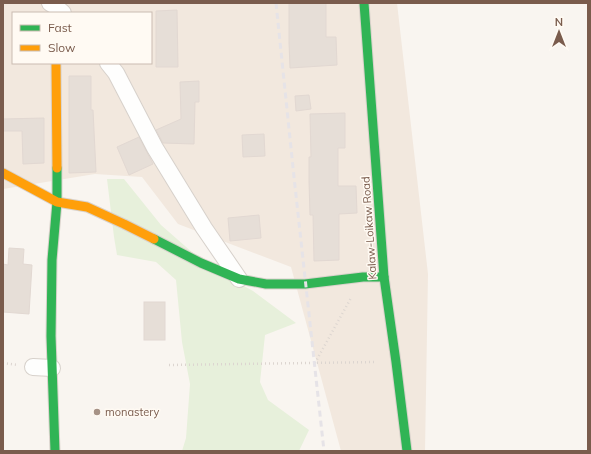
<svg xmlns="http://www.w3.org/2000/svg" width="591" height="454" font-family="Mulish,sans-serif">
  <rect width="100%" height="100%" fill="#f9f5f0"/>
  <!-- residential -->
  <path fill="#f2e8de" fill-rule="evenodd" d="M 3,3 L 397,3 L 428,274 L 425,451 L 341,451 L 291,267 L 178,224 L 142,177 L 95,174 L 3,189 ZM 13,13 L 151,13 L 151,63 L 13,63 Z"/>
  <!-- green -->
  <polygon fill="#e7f0db" points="107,179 124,179 161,225 209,267 253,291 296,323 265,335 260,382 268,400 309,430 299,451 182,451 186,438 190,384 182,342 176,280 156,262 117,255 114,237"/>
  <!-- building -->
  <g fill="#e6ded7" stroke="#e2d8d2">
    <polygon points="289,3 326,3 326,37 336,37 337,65 290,68 289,42"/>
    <polygon points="177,10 178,67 156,67 156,11"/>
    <polygon points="69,76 91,76 91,110 93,110 96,172 69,173"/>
    <polygon points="199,81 199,102 195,102 194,144 163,143 156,130 181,119 180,82"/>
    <polygon points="309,95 311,109 296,111 295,96"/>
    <polygon points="345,113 345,148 338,148 338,186 356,186 357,213 339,214 339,260 314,261 313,215 310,215 309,181 309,157 311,157 310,114"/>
    <polygon points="44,118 44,163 23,164 22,131 3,131 3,119"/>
    <polygon points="264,134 265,156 243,157 242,135"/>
    <polygon points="139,137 153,164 129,175 117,147"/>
    <polygon points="259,215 261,238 230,241 228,218"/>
    <polygon points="9,248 24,249 23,264 32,265 29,314 3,312 3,264 8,265"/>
    <rect x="144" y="302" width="21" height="38"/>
  </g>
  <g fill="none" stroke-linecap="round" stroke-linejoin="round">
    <!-- street casing -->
    <g stroke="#d7d1cb" stroke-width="18">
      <g id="street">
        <polyline points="50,3 55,6 63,13"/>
        <polyline points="108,63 116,73 155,148 204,228 239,279"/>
        <polyline points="33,367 52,368"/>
      </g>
    </g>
    <!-- fast casing -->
    <g stroke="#d9d2cb" stroke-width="11">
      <g id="fast">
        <polyline points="364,3 384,277 396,362 407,451"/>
        <polyline points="154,239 201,263 239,279 266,284 305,284 363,277 384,277"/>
        <polyline points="55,451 51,336 52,260 57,202 57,168"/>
      </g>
    </g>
    <!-- slow casing -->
    <g stroke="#d9d2cb" stroke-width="11">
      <g id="slow">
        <polyline points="56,63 57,168"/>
        <polyline points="3,173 57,202 87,207 124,224 154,239"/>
      </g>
    </g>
    <!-- path -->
    <g stroke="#dcd5d0" stroke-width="2.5" stroke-dasharray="1 3" stroke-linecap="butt">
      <polyline points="3,363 18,365"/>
      <polyline points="315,363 351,298"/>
      <polyline points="169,365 377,362"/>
    </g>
    <!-- street -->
    <use href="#street" stroke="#fefefd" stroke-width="16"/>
    <!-- fast -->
    <use href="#fast" stroke="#30b455" stroke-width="9"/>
    <!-- slow -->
    <use href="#slow" stroke="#ff9f0a" stroke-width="9"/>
    <!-- rail -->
    <polyline stroke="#e6e3e7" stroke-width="3" stroke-dasharray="6 4" stroke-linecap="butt" points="276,3 294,177 324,451"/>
  </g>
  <!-- markers -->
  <circle fill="#a69286" stroke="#fffaf3" stroke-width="1.5" cx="97" cy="412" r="4"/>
  <g text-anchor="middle" stroke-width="3" stroke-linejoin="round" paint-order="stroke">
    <!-- street labels -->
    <g font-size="11" fill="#7a5c4d" stroke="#fffaf3">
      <text transform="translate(369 228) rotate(-94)" y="4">Kalaw-Loikaw Road</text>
    </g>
    <!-- poi labels -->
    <g font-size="11" fill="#7a5c4d" stroke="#fffaf3" text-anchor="start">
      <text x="105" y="416">monastery</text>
    </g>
  </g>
  <!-- border -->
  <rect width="591" height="454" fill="none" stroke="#7a5c4d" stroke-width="8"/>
  <!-- legend -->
  <rect x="12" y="12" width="140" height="52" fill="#fffaf3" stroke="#cabbb1"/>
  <rect x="20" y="25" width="20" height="6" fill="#30b455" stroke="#cabbb1"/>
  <text x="48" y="32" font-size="12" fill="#7a5c4d">Fast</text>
  <rect x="20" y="45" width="20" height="6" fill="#ff9f0a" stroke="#cabbb1"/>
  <text x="48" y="52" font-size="12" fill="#7a5c4d">Slow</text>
  <!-- north arrow -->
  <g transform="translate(559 32)" stroke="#fffaf3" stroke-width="3" paint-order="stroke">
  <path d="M0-3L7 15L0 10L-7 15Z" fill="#7a5c4d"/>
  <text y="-6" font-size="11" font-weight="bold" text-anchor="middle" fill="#7a5c4d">N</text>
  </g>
</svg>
